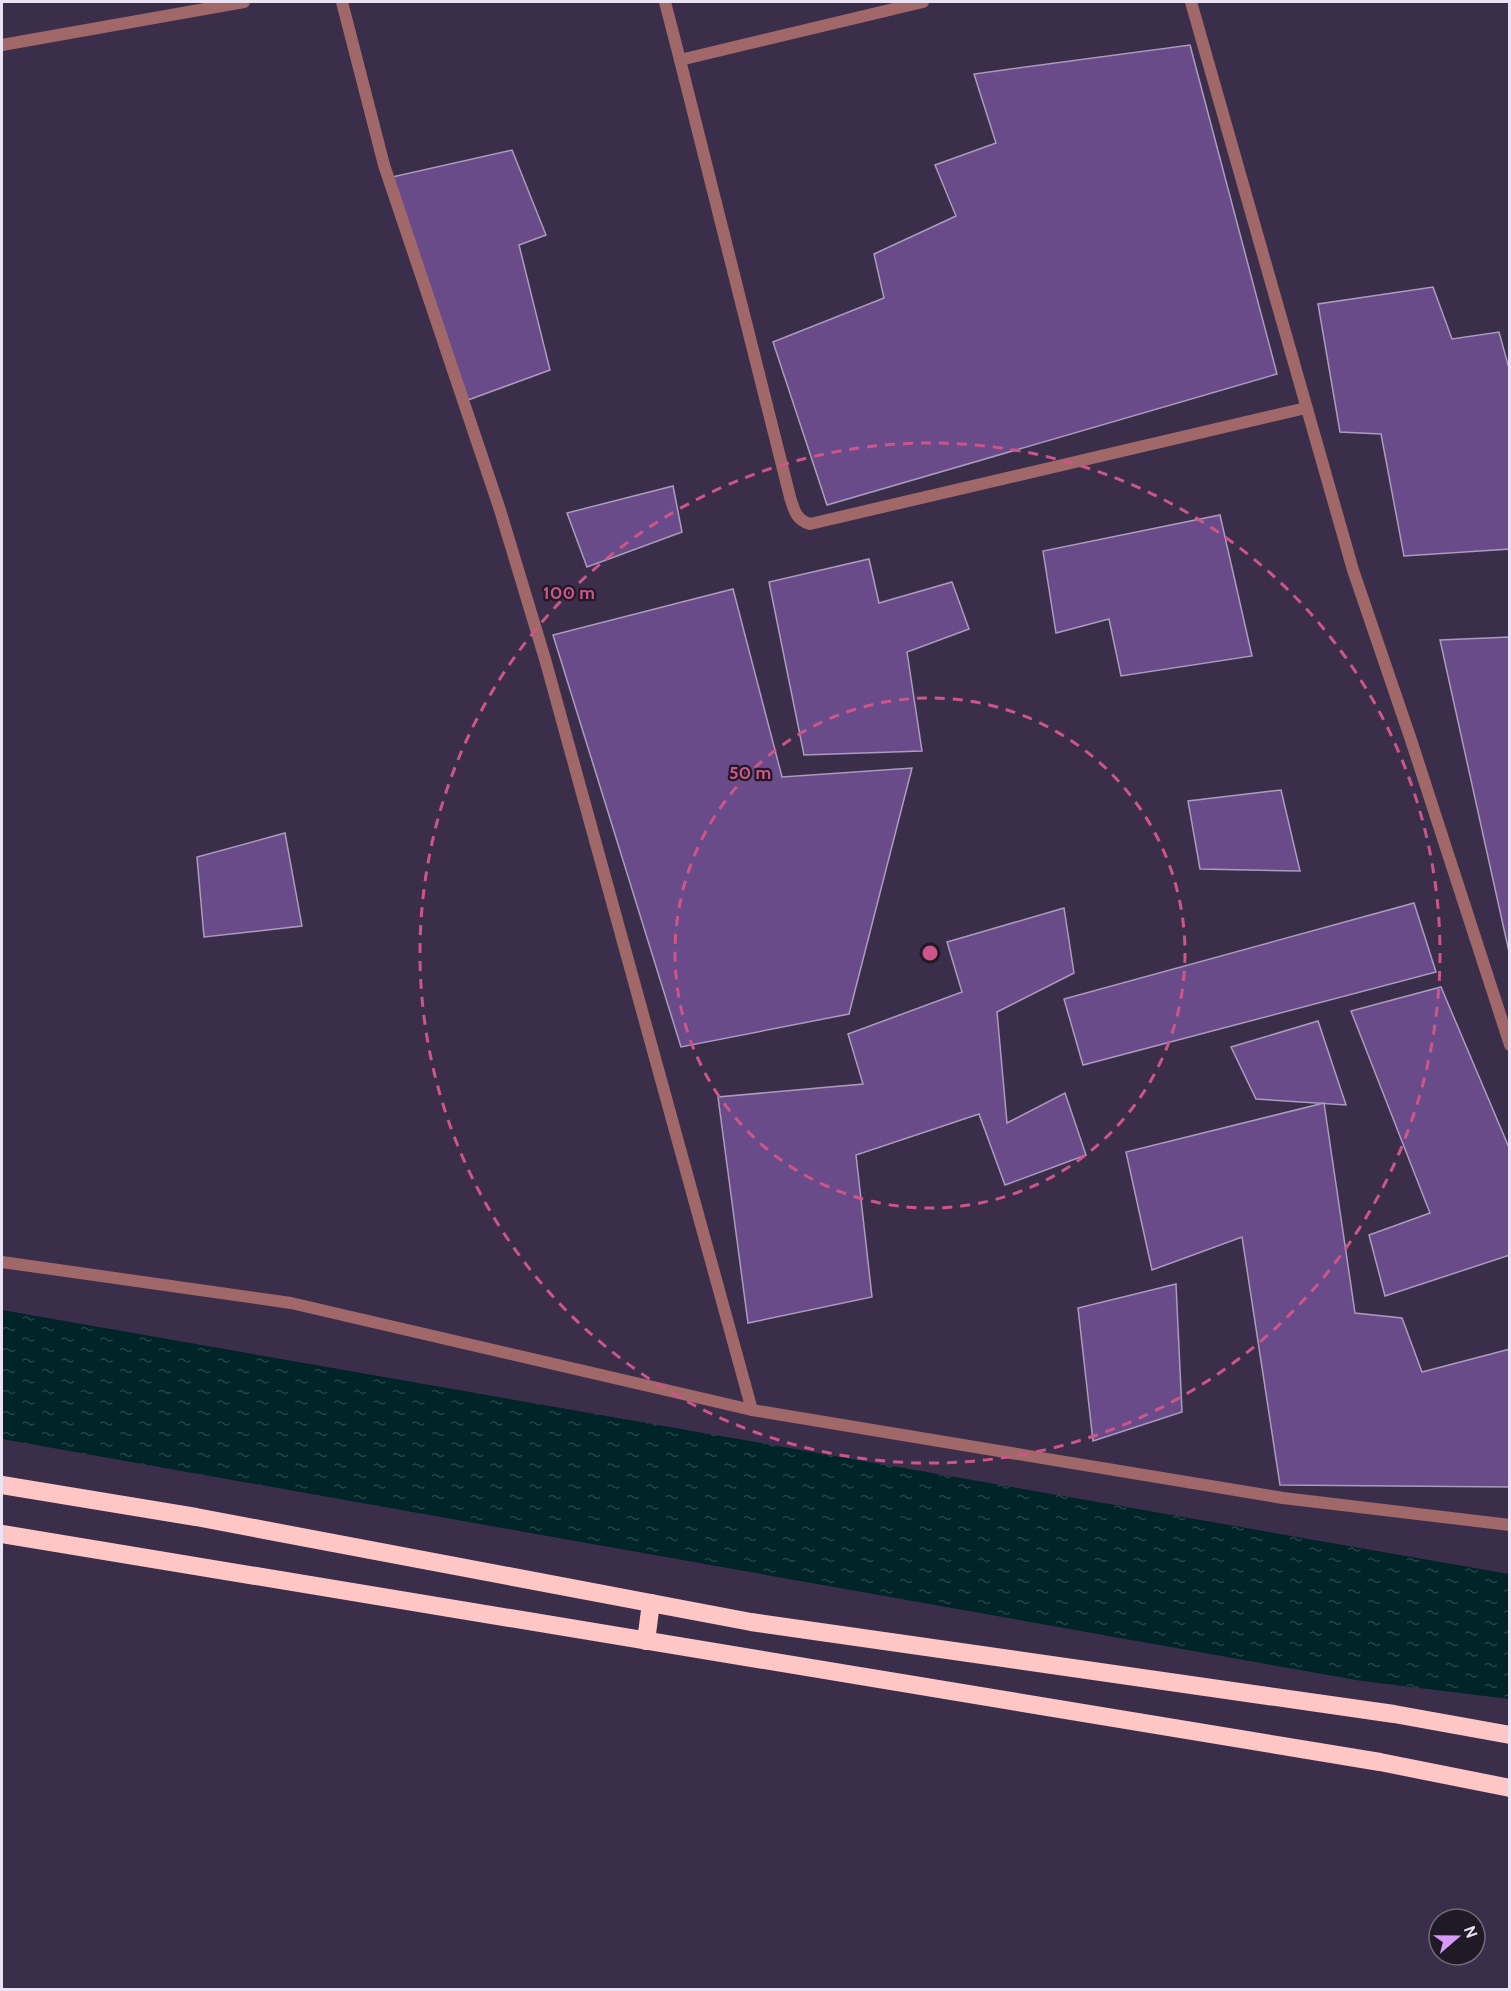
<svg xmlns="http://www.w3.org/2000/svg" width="1511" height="1991" font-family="Cabin,sans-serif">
  <defs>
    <pattern id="water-ripples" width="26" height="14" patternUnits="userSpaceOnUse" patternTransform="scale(1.5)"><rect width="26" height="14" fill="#002427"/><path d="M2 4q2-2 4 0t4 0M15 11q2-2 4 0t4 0" fill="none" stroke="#254447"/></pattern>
  </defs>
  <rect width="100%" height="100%" fill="#3b2e4a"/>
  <!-- water -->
  <polygon fill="url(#water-ripples)" points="2,1310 1509,1574 1509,1699 1362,1681 2,1439"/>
  <!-- building -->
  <g fill="#694b89" stroke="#ab9cbd" stroke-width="1.5">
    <polygon points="1190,45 1277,374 827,505 773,342 884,298 874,254 956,216 935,165 996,143 974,74"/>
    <polygon points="512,150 546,235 519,245 550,370 468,400 392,177"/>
    <polygon points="1433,287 1452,339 1499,332 1510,372 1510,549 1404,556 1381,434 1340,432 1318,304"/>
    <polygon points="673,486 682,532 587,567 567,513"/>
    <polygon points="1220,515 1252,656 1121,676 1109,619 1056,633 1043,551"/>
    <polygon points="869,559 879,603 952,582 969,629 907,652 922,751 804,755 769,582"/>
    <polygon points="733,589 782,777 912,768 849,1014 681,1047 553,635"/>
    <polygon points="1510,637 1510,951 1509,952 1440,640"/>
    <polygon points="1281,790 1300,871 1200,869 1188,801"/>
    <polygon points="285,833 302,926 204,937 197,857"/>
    <polygon points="1414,903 1436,972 1083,1065 1064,999"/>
    <polygon points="1064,908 1074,973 997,1012 1007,1123 1065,1093 1086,1155 1005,1185 979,1114 856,1155 872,1297 748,1323 718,1097 863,1084 848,1034 962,992 947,942"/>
    <polygon points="1441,987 1510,1150 1510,1255 1385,1296 1369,1235 1430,1213 1351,1011"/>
    <polygon points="1318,1021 1346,1105 1256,1099 1231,1047"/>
    <polygon points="1324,1103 1355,1313 1402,1318 1422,1372 1510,1349 1510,1487 1280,1485 1242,1237 1152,1270 1126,1152"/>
    <polygon points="1176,1284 1182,1412 1093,1441 1078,1308"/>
  </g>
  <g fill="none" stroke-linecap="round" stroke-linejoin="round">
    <!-- street -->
    <g stroke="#a06868" stroke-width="12">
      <polyline points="342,2 384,165 500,510 545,659 752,1410"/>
      <polyline points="665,2 680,60 923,2"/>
      <polyline points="1191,2 1353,570 1411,740 1510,1045"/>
      <polyline points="2,45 244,2"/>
      <path d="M 680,60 L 790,497 C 794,510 796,520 810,524 L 1306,408"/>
      <polyline points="2,1262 291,1303 752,1410 1283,1498 1510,1525"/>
    </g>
    <!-- highway -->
    <g stroke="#ffc6c6" stroke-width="18">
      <polyline points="2,1485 196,1517 751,1622 1394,1714 1510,1735"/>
      <polyline points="2,1534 1380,1762 1510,1788"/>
      <polyline points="646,1641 651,1603"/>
    </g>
  </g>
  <!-- distance rings -->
  <g fill="none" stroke="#ce5589" stroke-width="3" stroke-dasharray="10 8">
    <circle cx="930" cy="953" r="255"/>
    <circle cx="930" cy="953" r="510"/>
  </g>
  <circle cx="930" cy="953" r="9" fill="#ce5589" stroke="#1f1a26" stroke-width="3"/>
  <g font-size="18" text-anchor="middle" font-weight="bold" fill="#ce5589" stroke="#1f1a26" stroke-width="4.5" stroke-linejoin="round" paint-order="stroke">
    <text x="569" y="599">100 m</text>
    <text x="750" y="779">50 m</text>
  </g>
  <!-- border -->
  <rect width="1511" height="1991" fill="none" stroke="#ebe3f4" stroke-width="6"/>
  <!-- north arrow -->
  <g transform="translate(1457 1937) rotate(70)"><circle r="28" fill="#1f1a26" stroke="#716a78" stroke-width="1.5"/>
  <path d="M0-4.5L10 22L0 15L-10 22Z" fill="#d89af8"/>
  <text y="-9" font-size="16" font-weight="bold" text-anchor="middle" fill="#ebe3f4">N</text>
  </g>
</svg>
